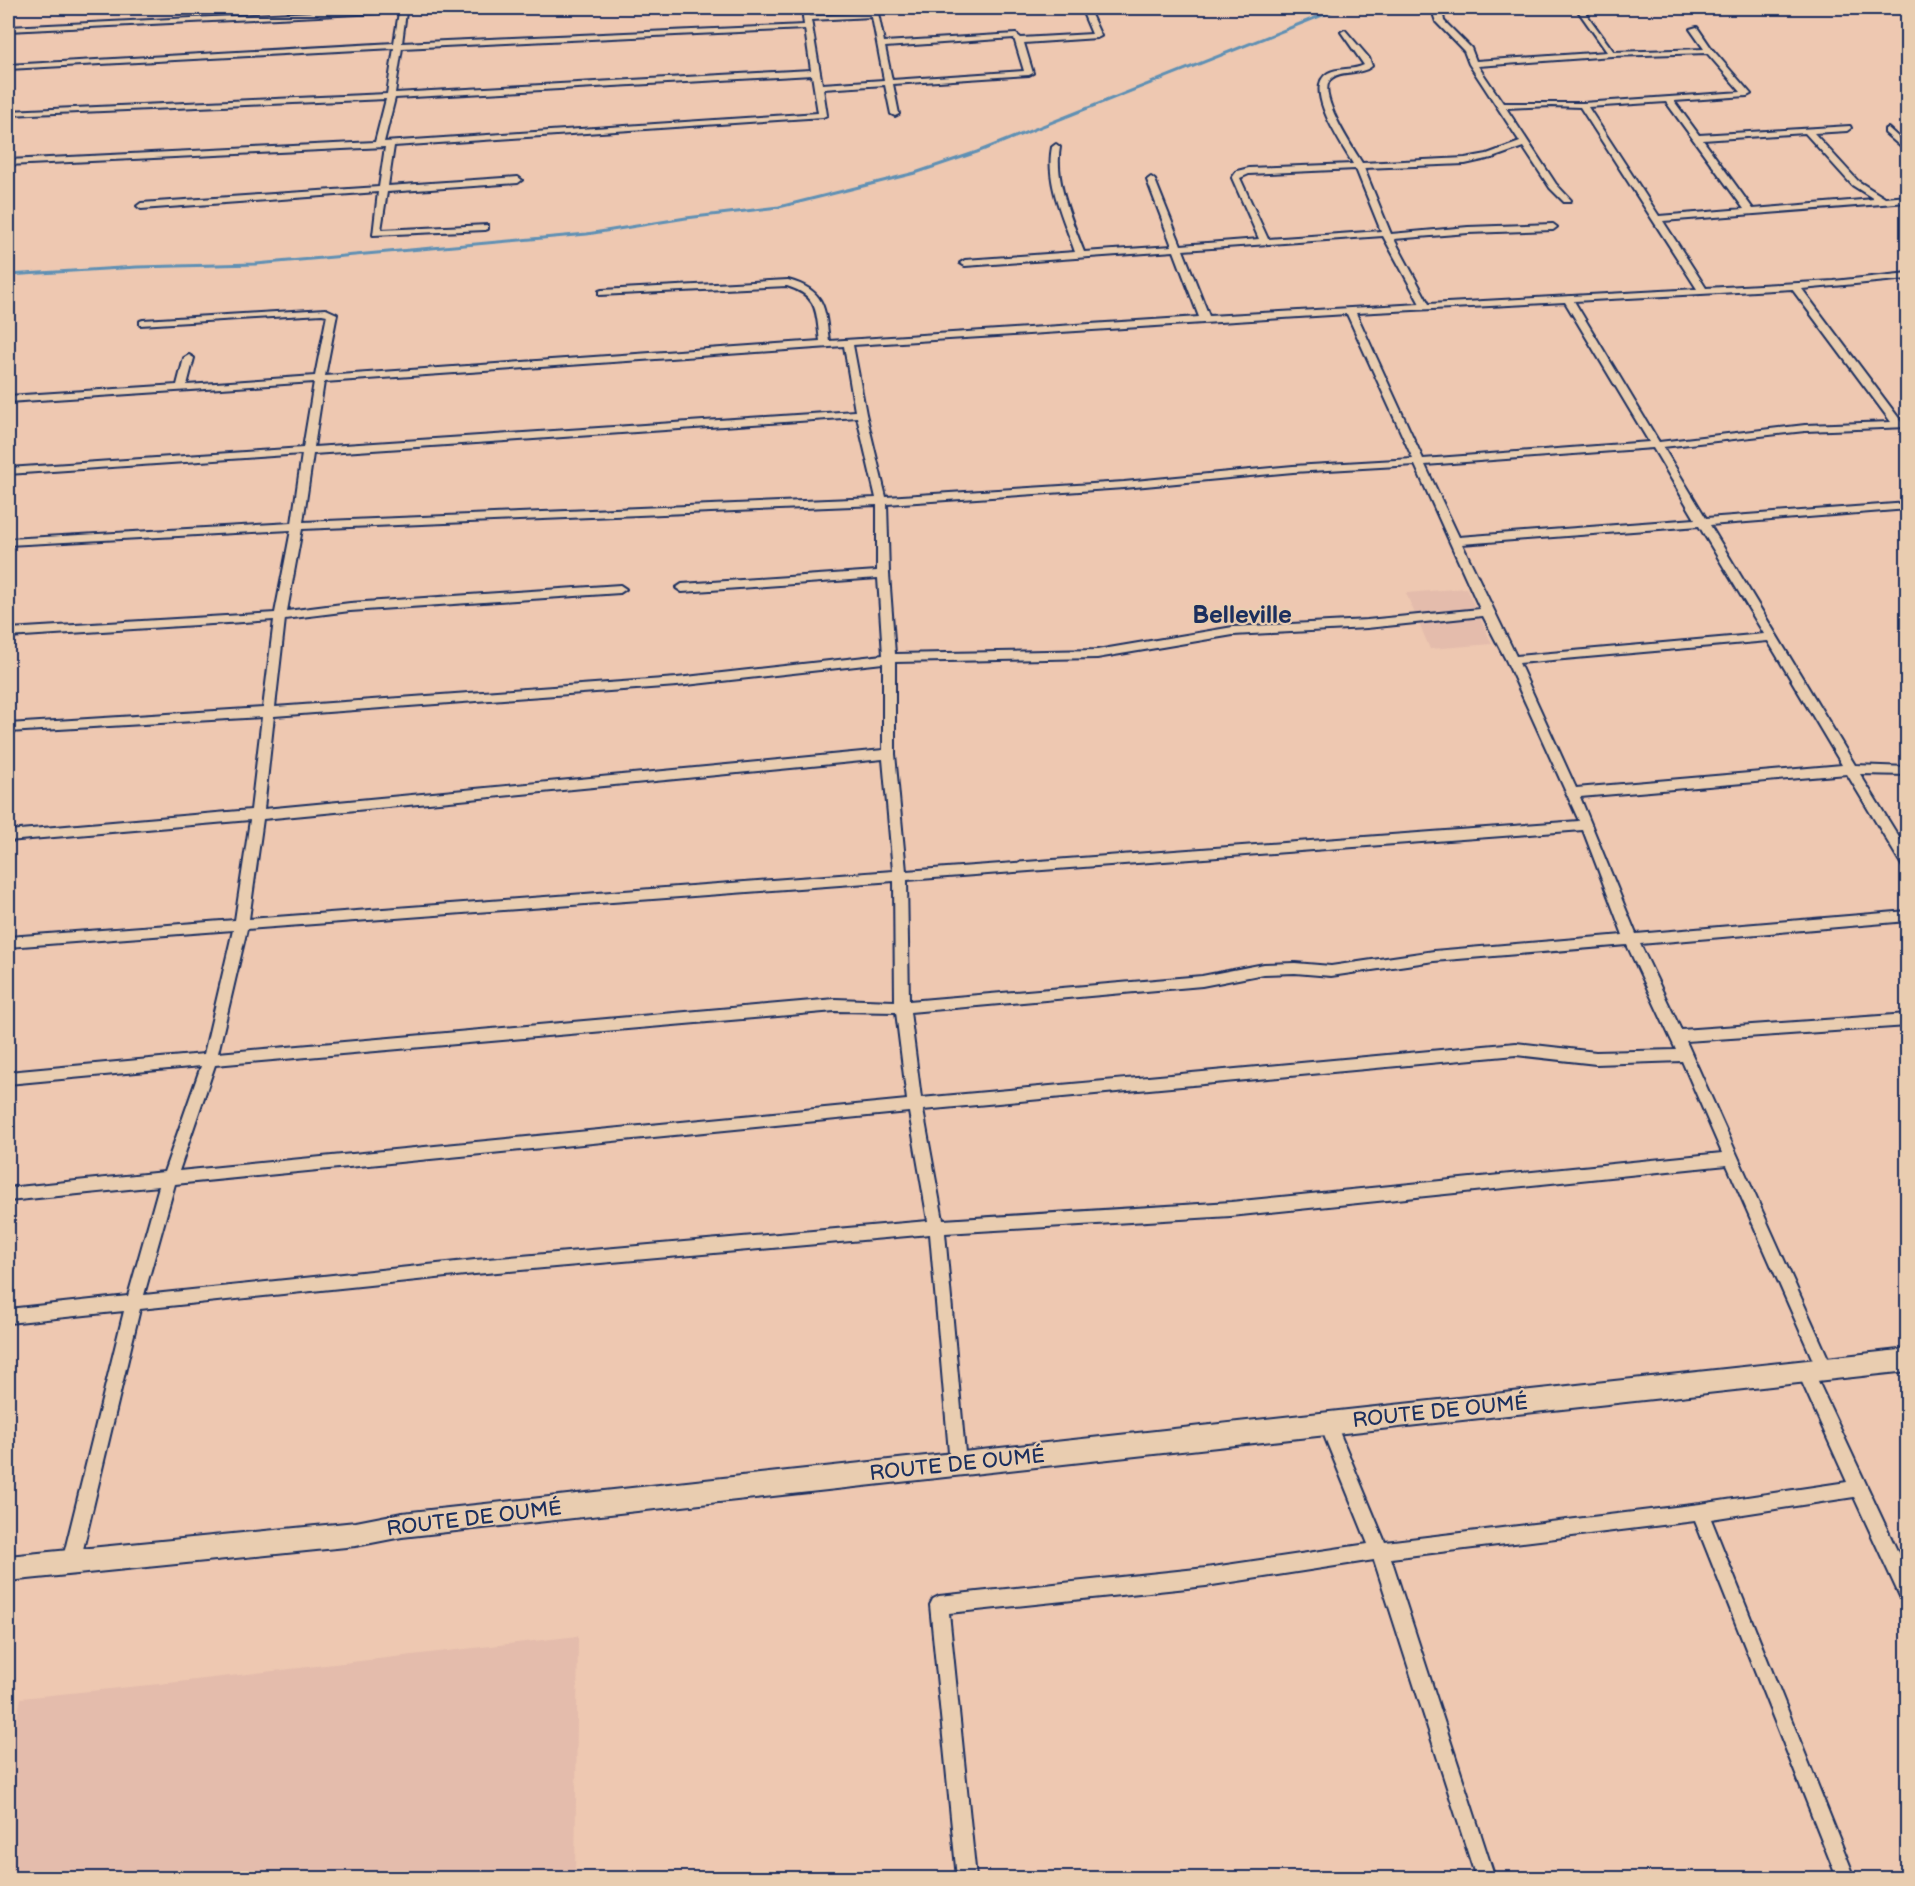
<svg xmlns="http://www.w3.org/2000/svg" width="1915" height="1886" font-family="'Balsamiq Sans',sans-serif">
  <rect width="100%" height="100%" fill="#eec8b1"/>
  <filter id="ink" filterUnits="userSpaceOnUse"><feTurbulence type="fractalNoise" baseFrequency=".0167" numOctaves="2"/><feDisplacementMap in="SourceGraphic" scale="12" xChannelSelector="R" yChannelSelector="G"/><feConvolveMatrix kernelMatrix="1 2 1 2 8 2 1 2 1" color-interpolation-filters="sRGB"/></filter>
  <g filter="url(#ink)">
    <!-- built -->
    <g fill="#e4bcac">
      <polygon points="1466,588 1492,644 1430,649 1406,593"/>
      <polygon points="578,1636 575,1878 8,1878 8,1760 21,1698 169,1683"/>
    </g>
    <g fill="none" stroke-linecap="round" stroke-linejoin="round">
      <!-- stream -->
      <polyline stroke="#5f90b4" stroke-width="3" points="8,275 137,267 256,264 587,234 686,218 779,207 915,173 977,152 1340,8"/>
      <!-- street casing -->
      <g stroke="#1b2f5e" stroke-width="4">
        <g id="street">
          <path d="M 396,8 L 436,8 L 432,10 L 406,12 L 402,43 L 804,25 L 802,8 L 808,8 L 810,16 L 878,13 L 884,42 L 1016,34 L 1021,38 L 1092,34 L 1081,8 L 1088,8 L 1101,36 L 1097,38 L 1024,43 L 1033,73 L 1029,75 L 893,84 L 899,114 L 895,116 L 891,114 L 885,85 L 823,89 L 827,115 L 823,117 L 394,146 L 388,186 L 518,177 L 522,180 L 518,183 L 387,192 L 381,230 L 488,225 L 488,229 L 485,230 L 373,235 L 378,192 L 141,209 L 137,206 L 141,203 L 379,187 L 385,147 L 8,165 L 8,160 L 375,142 L 386,99 L 8,115 L 8,111 L 387,94 L 394,48 L 8,69 L 8,65 L 394,43 L 399,12 L 8,31 L 8,27 ZM 872,17 L 884,80 L 822,84 L 811,20 ZM 805,29 L 811,70 L 395,93 L 402,48 ZM 1014,38 L 1024,71 L 892,80 L 885,47 ZM 812,75 L 818,113 L 384,142 L 395,98 Z"/>
          <path d="M 1436,8 L 1442,8 L 1444,21 L 1471,48 L 1476,61 L 1607,52 L 1576,8 L 1582,8 L 1614,52 L 1704,49 L 1690,29 L 1697,27 L 1712,49 L 1751,94 L 1747,96 L 1674,101 L 1699,135 L 1850,126 L 1851,128 L 1847,131 L 1814,133 L 1858,181 L 1885,198 L 1908,196 L 1908,202 L 1663,221 L 1706,288 L 1834,281 L 1908,273 L 1908,279 L 1802,289 L 1901,421 L 1908,421 L 1908,427 L 1805,431 L 1663,447 L 1706,518 L 1908,503 L 1908,509 L 1710,525 L 1855,765 L 1908,767 L 1908,775 L 1860,774 L 1908,852 L 1908,869 L 1903,867 L 1847,774 L 1580,797 L 1636,934 L 1908,911 L 1908,921 L 1640,944 L 1681,1030 L 1908,1014 L 1908,1026 L 1686,1041 L 1833,1369 L 1831,1374 L 1825,1377 L 1819,1374 L 1727,1165 L 1231,1216 L 945,1233 L 966,1464 L 964,1470 L 958,1472 L 952,1470 L 950,1464 L 930,1234 L 475,1274 L 140,1309 L 80,1562 L 77,1568 L 71,1571 L 65,1568 L 62,1562 L 124,1311 L 8,1323 L 8,1309 L 128,1296 L 159,1186 L 8,1201 L 8,1188 L 164,1172 L 201,1066 L 8,1084 L 8,1072 L 204,1054 L 233,930 L 8,947 L 8,937 L 235,920 L 250,820 L 8,841 L 8,831 L 251,810 L 262,717 L 8,732 L 8,724 L 263,708 L 274,620 L 8,637 L 8,629 L 275,613 L 291,530 L 8,545 L 8,539 L 292,523 L 302,454 L 8,474 L 8,468 L 303,448 L 314,382 L 8,402 L 8,396 L 177,385 L 184,358 L 189,355 L 194,358 L 187,385 L 315,376 L 327,315 L 322,314 L 140,325 L 140,321 L 143,320 L 326,309 L 337,314 L 325,376 L 820,341 C 816,312 819,296 787,286 L 599,295 L 599,291 L 602,290 L 788,280 C 825,290 825,307 829,341 L 1199,317 L 1174,251 L 965,266 L 960,263 L 965,260 L 1075,252 C 1064,220 1045,182 1052,147 L 1056,144 L 1060,147 C 1054,181 1072,220 1084,252 L 1172,246 L 1147,180 L 1151,177 L 1155,180 L 1181,245 L 1259,239 L 1232,178 L 1237,171 L 1249,168 L 1353,164 C 1343,146 1302,88 1328,73 C 1338,67 1353,71 1364,65 L 1341,32 L 1345,30 L 1369,58 L 1372,66 C 1360,76 1343,69 1332,78 C 1314,91 1353,148 1362,163 L 1465,158 L 1487,154 L 1520,142 L 1469,64 L 1464,51 L 1436,22 L 1434,16 ZM 1707,53 L 1741,92 L 1583,103 L 1503,103 L 1478,66 L 1612,56 ZM 1666,102 L 1744,209 L 1659,216 L 1588,107 ZM 1552,106 L 1580,107 L 1697,289 L 1429,304 L 1394,239 L 1468,233 L 1553,230 L 1557,227 L 1553,224 L 1468,227 L 1391,234 L 1364,168 L 1465,164 L 1492,158 L 1523,147 L 1550,188 L 1564,202 L 1570,202 L 1571,200 L 1556,184 L 1506,108 ZM 1805,133 L 1852,185 L 1874,199 L 1753,209 L 1703,140 ZM 1356,169 L 1381,231 L 1268,239 L 1240,178 L 1249,174 ZM 1383,236 L 1420,304 L 1209,316 L 1183,250 ZM 1792,289 L 1891,422 L 1805,425 L 1659,442 L 1574,301 ZM 1565,302 L 1649,442 L 1423,459 L 1356,313 ZM 1347,314 L 1413,459 L 1293,466 L 1124,482 L 886,497 L 866,414 L 853,345 ZM 844,346 L 855,411 L 314,447 L 324,382 ZM 857,417 L 876,498 L 303,522 L 313,454 ZM 1653,448 L 1695,519 L 1459,537 L 1425,465 ZM 1415,465 L 1480,609 L 1367,620 L 1233,627 L 1097,650 L 895,654 L 889,574 L 887,504 L 1124,488 L 1293,472 ZM 877,505 L 877,571 L 682,584 L 676,588 L 682,592 L 878,578 L 883,655 L 677,678 L 275,707 L 285,619 L 350,611 L 620,593 L 626,589 L 620,585 L 350,603 L 287,611 L 302,529 ZM 1699,526 L 1764,634 L 1516,656 L 1462,544 ZM 1483,616 L 1506,660 L 1579,821 L 906,871 L 895,754 L 895,662 L 1097,658 L 1233,635 L 1367,628 ZM 1768,641 L 1842,765 L 1576,788 L 1519,663 ZM 883,663 L 883,750 L 264,809 L 274,716 L 677,686 ZM 883,759 L 893,871 L 249,919 L 263,819 ZM 1583,830 L 1623,935 L 1434,951 L 1331,966 L 1295,963 L 1264,964 L 1202,976 L 909,1001 L 907,880 ZM 894,881 L 895,1001 L 835,999 L 218,1053 L 247,929 ZM 1627,945 L 1676,1050 L 1596,1052 L 1516,1043 L 921,1098 L 910,1012 L 1202,986 L 1264,974 L 1295,973 L 1331,976 L 1434,961 ZM 835,1011 L 896,1012 L 907,1100 L 179,1171 L 215,1065 ZM 1516,1055 L 1596,1064 L 1682,1061 L 1722,1153 L 1231,1202 L 943,1220 L 923,1110 ZM 909,1112 L 928,1221 L 475,1260 L 144,1295 L 175,1184 Z"/>
          <polygon points="1888,128 1908,146 1908,153 1885,133 1885,129"/>
          <polygon points="1805,1363 1811,1366 1908,1574 1908,1604 1902,1601 1854,1497 1711,1519 1855,1878 1837,1878 1695,1521 1391,1558 1495,1878 1476,1878 1374,1560 1206,1586 949,1613 976,1878 957,1878 930,1605 933,1599 939,1596 1206,1568 1368,1544 1319,1423 1321,1417 1327,1415 1333,1417 1385,1542 1700,1504 1847,1482 1797,1371 1799,1366"/>
        </g>
      </g>
      <!-- secondary casing -->
      <g stroke="#1b2f5e" stroke-width="4">
        <polygon id="secondary" points="1908,1349 1908,1371 402,1537 356,1546 8,1581 8,1556 356,1522 402,1513"/>
      </g>
      <!-- street -->
      <use href="#street" fill="#e9cdb0" fill-rule="evenodd"/>
      <!-- secondary -->
      <use href="#secondary" fill="#e9cdb0" fill-rule="evenodd"/>
    </g>
  </g>
  <g text-anchor="middle" stroke-width="4.5" stroke-linejoin="round" paint-order="stroke">
    <!-- near-street labels -->
    <g font-size="21" fill="#1b2f5e" stroke="#e9cdb0">
      <text transform="translate(1440 1411) rotate(-6)" y="7">ROUTE DE OUMÉ</text>
      <text transform="translate(957 1464) rotate(-6)" y="7">ROUTE DE OUMÉ</text>
      <text transform="translate(474 1518) rotate(-7)" y="7">ROUTE DE OUMÉ</text>
    </g>
    <!-- district labels -->
    <g font-size="24" font-weight="bold" fill="#1b2f5e" stroke="#e9cdb0">
      <text x="1242" y="623">Belleville</text>
    </g>
  </g>
  <!-- margin -->
  <rect width="1915" height="1886" fill="none" stroke="#e9cdb0" stroke-width="30"/>
  <rect x="15" y="15" width="1885" height="1856" fill="none" stroke="#1b2f5e" stroke-width="2" filter="url(#ink)"/>
</svg>
